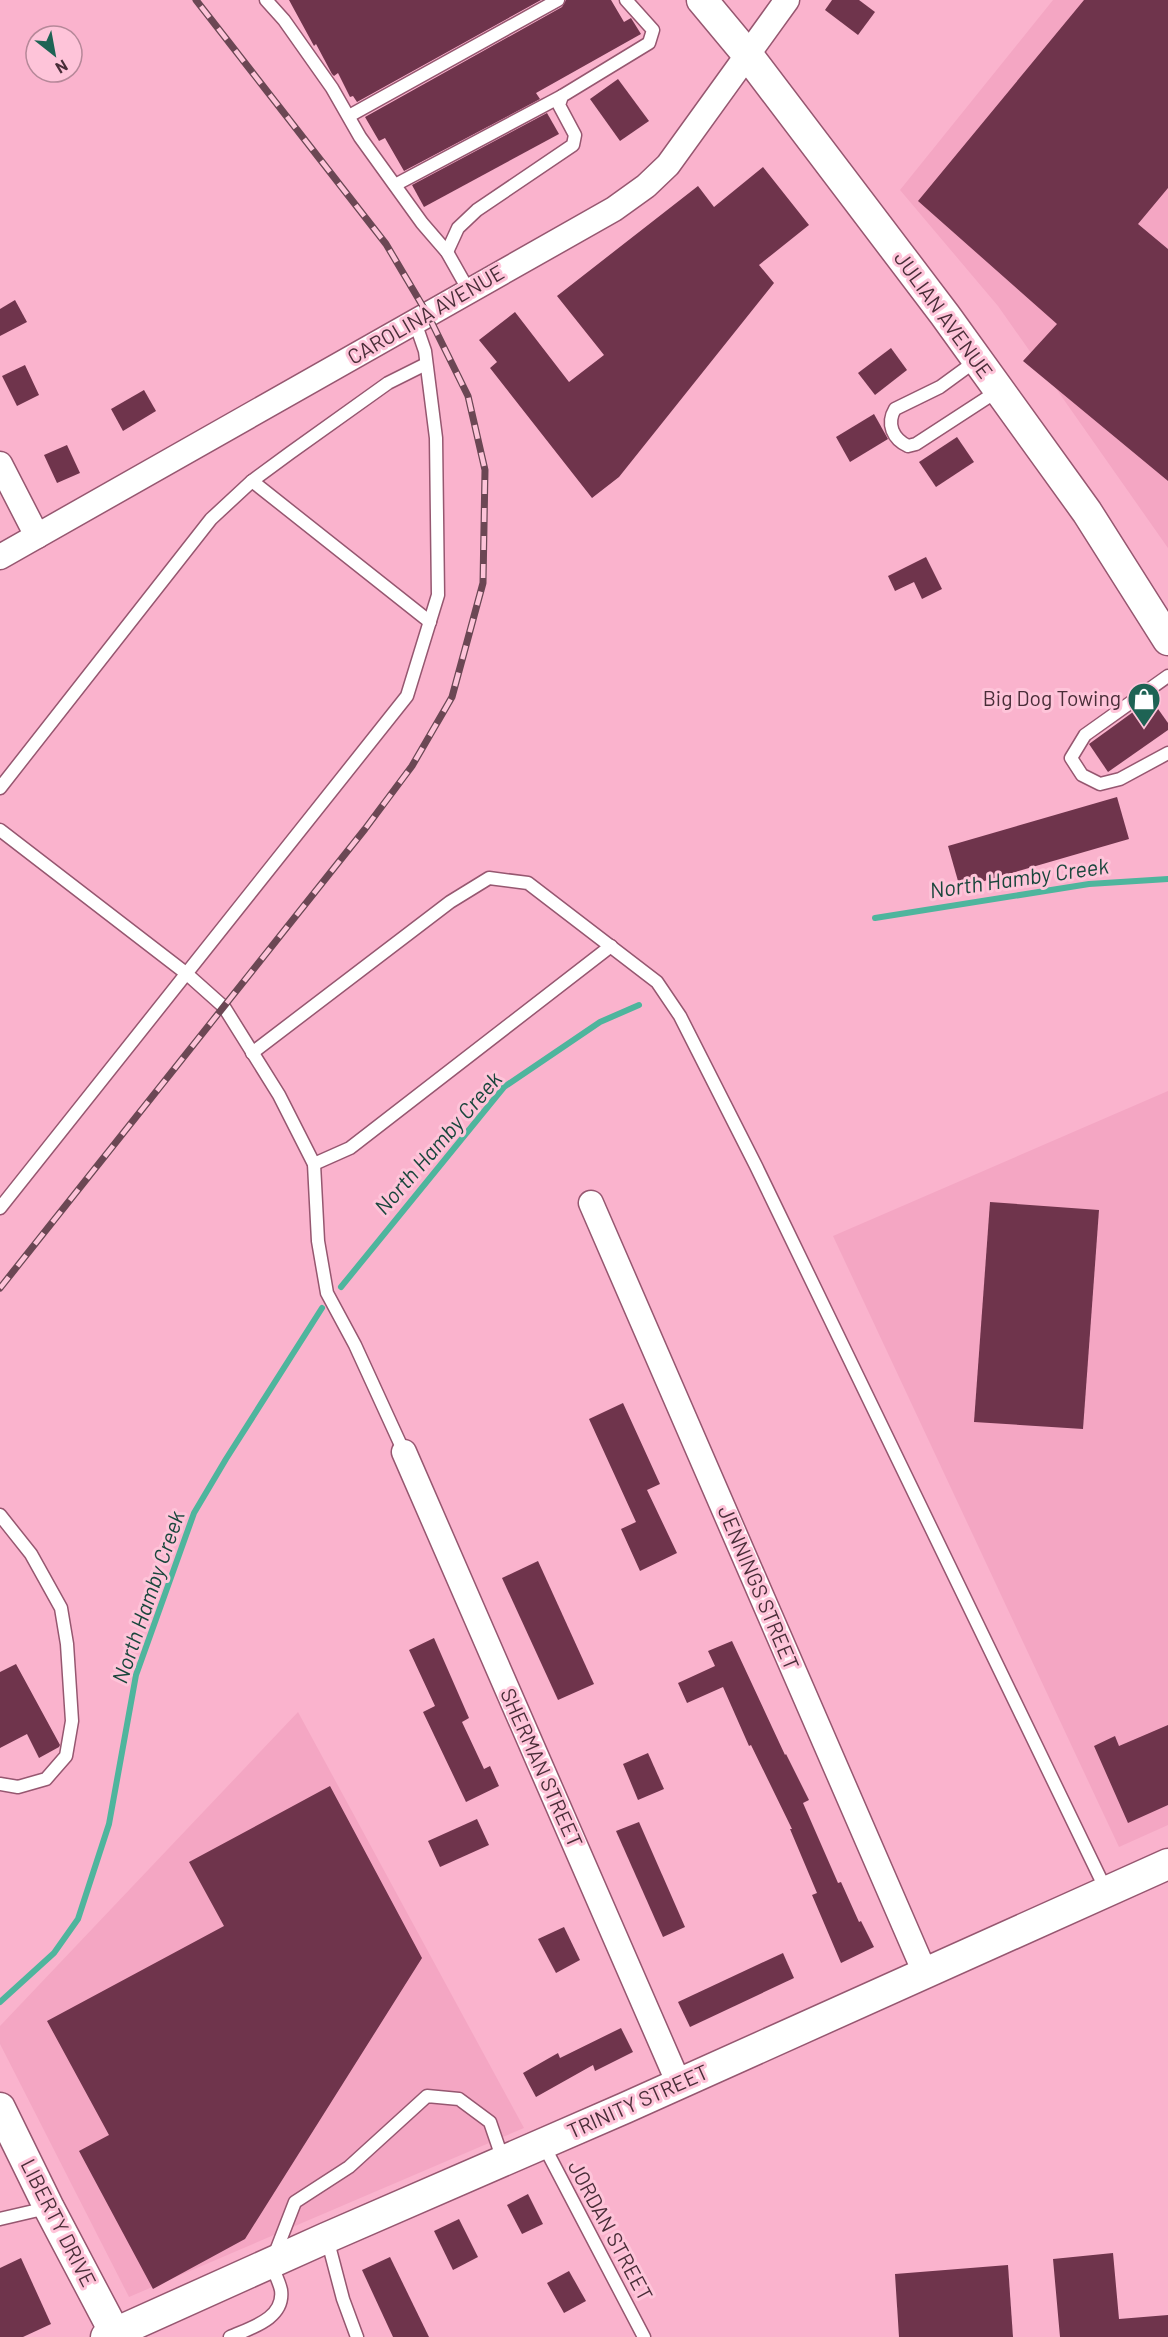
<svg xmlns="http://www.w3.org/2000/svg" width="1168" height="2337" font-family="Barlow,sans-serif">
  <rect width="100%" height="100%" fill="#fab3cd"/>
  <!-- built -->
  <g fill="#f4a6c3">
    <polygon points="1053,0 1168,0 1168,548 998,306 900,190"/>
    <polygon points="1168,1091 1168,1825 1119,1847 833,1236"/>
    <polygon points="298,1712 524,2128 129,2297 0,2044 0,2026"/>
  </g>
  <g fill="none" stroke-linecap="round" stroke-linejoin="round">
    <!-- stream -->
    <g stroke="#4eb59d" stroke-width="6">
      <polyline points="875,918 1089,884 1168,879"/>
      <polyline points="341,1287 504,1087 600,1022 639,1005"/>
      <polyline points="0,2002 54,1953 78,1919 109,1824 136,1675 194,1513 226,1459 322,1308"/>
    </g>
  </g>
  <!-- building -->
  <g fill="#6f344c">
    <polygon points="289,0 541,0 357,102 353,96 350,97 338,73 334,76 332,74 316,44 314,46"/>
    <polygon points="566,0 611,0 624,22 631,18 641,34 536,93 540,99 404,171 385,138 379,141 365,117 562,7"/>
    <polygon points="832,0 859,0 875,12 858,35 825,10"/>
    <polygon points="1084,0 1168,0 1168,188 1138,224 1168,249 1168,481 1023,361 1057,324 918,201"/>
    <polygon points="618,79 649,121 620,141 590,99"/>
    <polygon points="547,113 559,134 424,207 412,185"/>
    <polygon points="763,167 809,225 759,265 774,283 619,477 592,498 490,368 497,362 479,340 515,312 569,382 604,355 557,296 698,186 714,207"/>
    <polygon points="15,300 27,322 0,336 0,309"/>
    <polygon points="891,348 907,370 875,395 858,373"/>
    <polygon points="25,365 39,395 17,406 2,376"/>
    <polygon points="144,390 156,411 123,431 111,409"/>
    <polygon points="874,414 888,439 850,462 836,437"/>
    <polygon points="957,437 974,462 936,487 919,462"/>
    <polygon points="67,445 80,473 57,483 44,455"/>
    <polygon points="926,557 942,589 922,599 914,582 895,591 888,576"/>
    <polygon points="1151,699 1168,723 1168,730 1108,772 1089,744"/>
    <polygon points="1117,797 1129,839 960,888 948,846"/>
    <polygon points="990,1202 1099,1210 1083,1429 974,1422"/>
    <polygon points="623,1403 660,1484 647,1490 677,1553 640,1571 621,1529 636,1522 589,1419"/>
    <polygon points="538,1561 594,1684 558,1700 502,1578"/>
    <polygon points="434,1638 469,1718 462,1722 484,1769 490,1766 499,1786 466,1802 423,1712 435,1706 409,1650"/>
    <polygon points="732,1641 785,1755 786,1754 809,1800 803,1803 838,1883 841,1882 859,1922 861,1921 874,1947 841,1963 812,1895 817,1893 790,1829 792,1829 751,1745 749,1746 723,1687 687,1703 678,1683 715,1666 708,1651"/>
    <polygon points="16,1664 60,1745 59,1747 39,1758 27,1734 0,1748 0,1672"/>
    <polygon points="1168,1725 1168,1805 1128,1823 1094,1746 1115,1736 1119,1746"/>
    <polygon points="648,1753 664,1789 638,1800 623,1764"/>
    <polygon points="330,1786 422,1958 245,2239 153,2289 79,2151 109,2135 47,2021 224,1926 189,1862"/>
    <polygon points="477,1819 489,1845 440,1867 428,1841"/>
    <polygon points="639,1822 685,1927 663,1937 616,1831"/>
    <polygon points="564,1927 580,1960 556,1973 538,1939"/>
    <polygon points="783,1953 794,1978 690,2027 678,2002"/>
    <polygon points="621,2028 633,2052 595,2071 593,2065 536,2097 523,2073 558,2053 560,2058"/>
    <polygon points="528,2194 543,2224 522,2234 507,2205"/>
    <polygon points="459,2219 478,2257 453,2270 434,2231"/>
    <polygon points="1113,2253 1119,2319 1168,2315 1168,2337 1060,2337 1053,2259"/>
    <polygon points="390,2257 429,2337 393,2337 362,2270"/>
    <polygon points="21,2258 51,2324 23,2337 0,2337 0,2268"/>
    <polygon points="1008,2265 1013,2337 899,2337 895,2274"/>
    <polygon points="569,2271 586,2301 564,2313 547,2283"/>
  </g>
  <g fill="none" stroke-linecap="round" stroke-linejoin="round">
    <!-- service casing -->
    <g stroke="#965770" stroke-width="15">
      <g id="service">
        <polyline points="266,0 284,20 332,88 360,137 422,223 447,252 469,291"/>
        <polyline points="349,116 558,0"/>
        <polyline points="395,185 562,96"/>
        <polyline points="447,252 458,228 477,210 573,145 575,135 559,105 562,96 649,43 653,30 626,0"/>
        <path d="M 977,360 L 940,387 L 895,409 C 886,424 893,439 908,446 L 916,444 L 999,390"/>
        <polyline points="252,481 430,622"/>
        <polyline points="1168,676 1085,735 1071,758 1082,775 1100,784 1120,779 1168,753"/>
        <polyline points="0,788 211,519 252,481 290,453 388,383 426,364"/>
        <polyline points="0,830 187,974 224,1007 279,1095 314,1164 318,1241 327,1293 355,1345 404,1452"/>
        <polyline points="252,1053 450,902 489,878 528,883 657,982 680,1016 756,1166 1106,1890"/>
        <polyline points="314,1164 350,1148 611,946"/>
        <polyline points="0,1208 407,696 438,595 436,438 425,351 415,322"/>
        <polyline points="0,1515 31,1554 61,1608 67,1644 72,1721 66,1756 46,1779 18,1787 0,1784"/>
        <polyline points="543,2144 644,2337"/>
        <polyline points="0,2219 47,2208"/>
        <polyline points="327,2238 343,2299 357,2337"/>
        <path d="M 230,2337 C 250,2328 285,2319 281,2290 C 279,2281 274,2272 271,2264 L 295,2202 L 349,2167 L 427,2096 L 459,2099 L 490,2122 L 503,2160"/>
      </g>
    </g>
    <!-- minor casing -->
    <g stroke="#965770" stroke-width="27">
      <g id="minor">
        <polyline points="0,464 37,536"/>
        <polyline points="0,557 614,209 646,186 668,165 787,0"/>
        <polyline points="591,1203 925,1973"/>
        <polyline points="404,1452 679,2084"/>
      </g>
    </g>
    <!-- tertiary casing -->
    <g stroke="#965770" stroke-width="33">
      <g id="tertiary">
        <polyline points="702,0 747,54 945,315 1087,512 1168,640"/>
        <polyline points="0,2108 49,2208 117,2337"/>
        <polyline points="106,2337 326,2238 625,2108 1168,1864"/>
      </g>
    </g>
    <!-- service -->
    <use href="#service" stroke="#fff" stroke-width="12"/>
    <!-- minor -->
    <use href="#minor" stroke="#fff" stroke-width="24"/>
    <!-- tertiary -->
    <use href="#tertiary" stroke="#fff" stroke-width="30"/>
    <!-- rail casing -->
    <g stroke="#6b4754" stroke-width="7">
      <polyline id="rail" points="0,1288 365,829 412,766 452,697 483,583 485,470 468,396 428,315 386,244 196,0"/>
    </g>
    <!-- rail -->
    <use href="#rail" stroke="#fec4d9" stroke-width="4.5" stroke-dasharray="14" stroke-linecap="butt"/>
  </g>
  <!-- icons -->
  <defs>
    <g id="shop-pin" transform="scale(1.725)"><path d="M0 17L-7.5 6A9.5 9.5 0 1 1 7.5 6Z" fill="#1e6354" stroke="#fec4d9"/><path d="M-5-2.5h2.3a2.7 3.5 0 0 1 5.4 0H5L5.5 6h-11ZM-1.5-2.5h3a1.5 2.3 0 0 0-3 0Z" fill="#fff"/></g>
  </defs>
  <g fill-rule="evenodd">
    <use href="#shop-pin" x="1144" y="699"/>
  </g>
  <g text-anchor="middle" stroke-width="6" stroke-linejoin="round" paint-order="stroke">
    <!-- street labels -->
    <g font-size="21" fill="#492d38" stroke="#fec4d9">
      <text transform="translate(426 315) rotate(-30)" y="7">CAROLINA AVENUE</text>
      <text transform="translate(943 315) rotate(54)" y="7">JULIAN AVENUE</text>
      <text transform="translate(758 1588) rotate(67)" y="7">JENNINGS STREET</text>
      <text transform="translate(541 1768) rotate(66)" y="7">SHERMAN STREET</text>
      <text transform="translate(638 2102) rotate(-24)" y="7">TRINITY STREET</text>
      <text transform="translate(58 2223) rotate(63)" y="7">LIBERTY DRIVE</text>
      <text transform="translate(610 2231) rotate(62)" y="7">JORDAN STREET</text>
    </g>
    <!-- poi labels -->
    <g font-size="21" fill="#492d38" stroke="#fec4d9" text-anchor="end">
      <text x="1121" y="706">Big Dog Towing</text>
    </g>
    <!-- water labels -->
    <g font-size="22" font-style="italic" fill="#19463c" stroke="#fec4d9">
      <text transform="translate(1019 878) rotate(-8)" y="8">North Hamby Creek</text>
      <text transform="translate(438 1143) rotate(-49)" y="8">North Hamby Creek</text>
      <text transform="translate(148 1597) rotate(-71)" y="8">North Hamby Creek</text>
    </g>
  </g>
  <!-- north arrow -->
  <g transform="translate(54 54) rotate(149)"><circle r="28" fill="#fec4d9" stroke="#b68899" stroke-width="1.5"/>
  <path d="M0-4.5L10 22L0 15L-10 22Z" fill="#1e6354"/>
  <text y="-9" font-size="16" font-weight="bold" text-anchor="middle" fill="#492d38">N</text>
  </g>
</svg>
